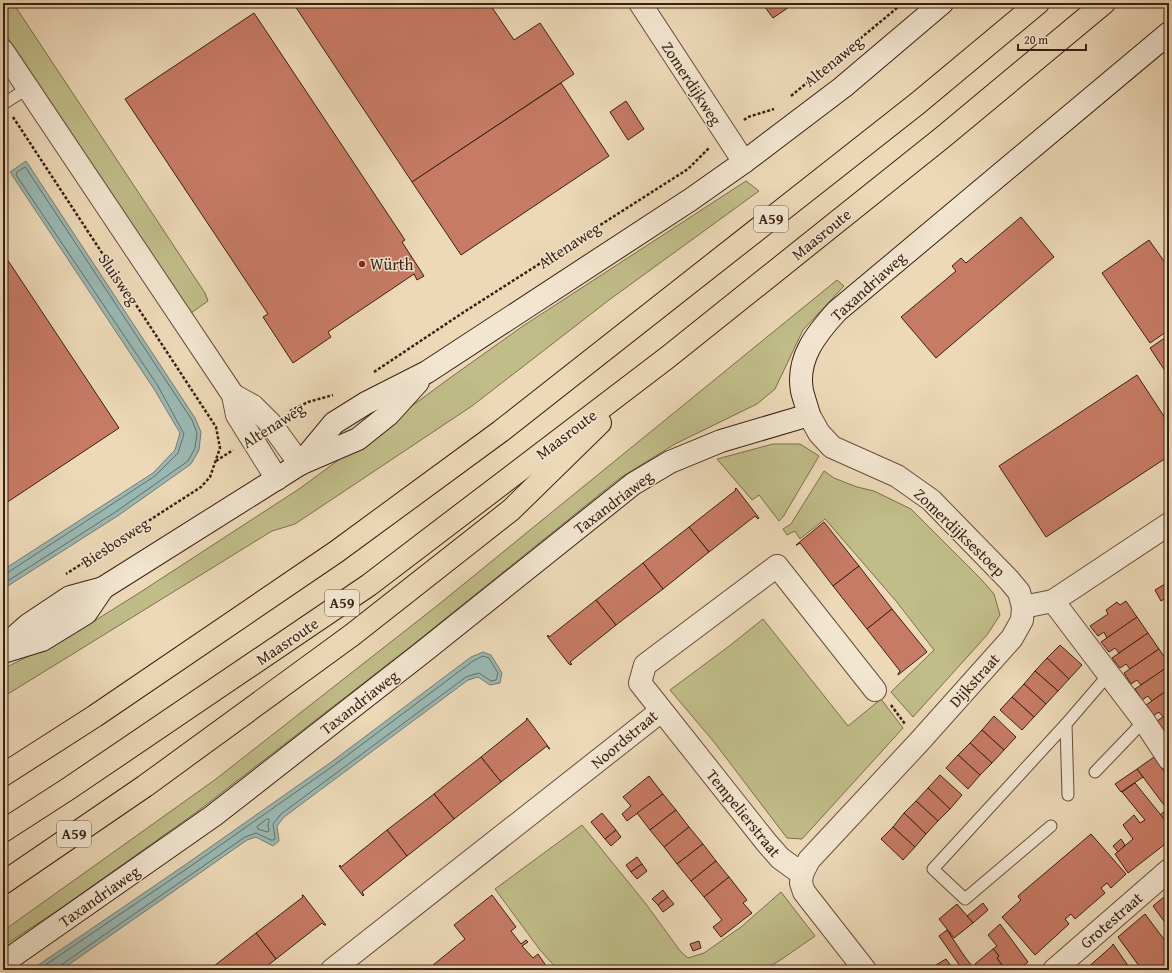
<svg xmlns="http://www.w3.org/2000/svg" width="1172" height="973" font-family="'Gentium Book Plus',serif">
  <rect width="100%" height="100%" fill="#edd9b8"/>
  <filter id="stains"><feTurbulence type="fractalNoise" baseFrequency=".005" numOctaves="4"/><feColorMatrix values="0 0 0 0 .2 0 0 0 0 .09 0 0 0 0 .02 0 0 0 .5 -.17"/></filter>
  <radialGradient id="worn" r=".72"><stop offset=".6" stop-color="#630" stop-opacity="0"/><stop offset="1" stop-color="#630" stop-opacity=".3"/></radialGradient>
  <!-- green -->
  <g fill="#c0bd89" stroke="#7d6e4d">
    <polygon points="3,3 13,3 205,293 208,301 191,313 3,31"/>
    <polygon points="746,181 759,191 609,300 472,406 295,524 272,531 3,697 3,669 80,630 139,593 299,489 454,375 523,326"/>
    <polygon points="837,280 844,286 803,330 775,389 757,404 675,444 620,478 410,647 198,811 57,911 3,946 3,931 216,779 438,605"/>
    <polygon points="773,444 800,444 819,456 783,517 779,521 759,495 752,500 717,459"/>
    <polygon points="824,471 834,478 857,487 874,491 911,509 980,578 994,594 1000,615 987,635 913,717 891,692 934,650 896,601 825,519 800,539 795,531 787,535 783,529 791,524"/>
    <polygon points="763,619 848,726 881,699 903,728 802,839 787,838 714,742 670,690 728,647"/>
    <polygon points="582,825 646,904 681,952 688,958 704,953 741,927 781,892 815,936 782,959 764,970 558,970 540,950 495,889"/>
  </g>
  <!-- water -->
  <g fill="#9ab9b4" stroke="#747b73">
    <polygon points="26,161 195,418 201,432 199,450 191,464 119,515 3,589 3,570 153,473 175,450 180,433 154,389 10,172"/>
    <polygon points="483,652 491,655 502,673 500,683 490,685 478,677 468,680 284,817 277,826 279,841 273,846 256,837 247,840 61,970 31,970 182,867 330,763 471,657"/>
  </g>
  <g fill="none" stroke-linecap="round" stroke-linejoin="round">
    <!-- shore -->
    <g stroke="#6a6c62" stroke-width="1">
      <polyline points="3,573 7,573 155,476 178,453 184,434 158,386 16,175 17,172 25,167 26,168 192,420 197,433 195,448 188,461 117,511 3,584"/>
      <polygon points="267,819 269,819 269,821 268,825 269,831 267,832 258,829 257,827"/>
      <polyline points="38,970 185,870 333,766 473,661 483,656 489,658 498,673 496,680 491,681 479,673 466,677 281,814 273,824 275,838 274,840 271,840 256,833 245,837 61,965 59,967 59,970"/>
    </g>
  </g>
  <!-- building -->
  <g fill="#c77b65" stroke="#3a1f11">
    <polygon points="293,3 489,3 514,40 540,23 574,74 412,182"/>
    <polygon points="762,3 795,3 773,18"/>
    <polygon points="254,13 405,240 402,242 424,276 417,280 414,274 328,332 331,337 293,363 263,317 268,314 125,99"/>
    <polygon points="561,83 609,156 461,255 412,182"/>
    <polygon points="626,101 644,129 628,140 610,112"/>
    <polygon points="1021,217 1054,257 936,358 901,317 956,271 952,266 961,258 966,263"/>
    <polygon points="1149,240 1169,268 1169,330 1150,343 1102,273"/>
    <polygon points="3,253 119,428 3,505"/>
    <polygon points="1169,335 1169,377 1150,348"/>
    <polygon points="1137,375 1169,424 1169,456 1046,537 999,466"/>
    <polygon points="736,488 759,518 758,519 755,516 709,552 689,527 736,490 735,489"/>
    <polygon points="824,522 859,566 833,586 800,543 797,545 796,545"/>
    <polygon points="689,527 709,552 663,589 643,563"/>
    <polygon points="643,563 663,589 616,625 596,600"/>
    <polygon points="859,566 892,609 867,629 833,586"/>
    <polygon points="1165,584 1169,591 1169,596 1161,601 1155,590"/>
    <polygon points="596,600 616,625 570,662 572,664 571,665 569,664 547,636 548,635 549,637"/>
    <polygon points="1126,601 1137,617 1107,638 1104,632 1098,636 1090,626 1108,614 1106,610 1117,602 1120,605"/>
    <polygon points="892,609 927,652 898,675 898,674 900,671 867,629"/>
    <polygon points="1137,617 1148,633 1119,653 1115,648 1109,652 1101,642"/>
    <polygon points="1148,633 1159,649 1130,669 1126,664 1120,668 1112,658"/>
    <polygon points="1060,645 1082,665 1069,679 1047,658"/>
    <polygon points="1159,649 1169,664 1169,666 1141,685 1137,680 1131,684 1124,673"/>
    <polygon points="1047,658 1069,679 1058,691 1035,671"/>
    <polygon points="1169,666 1169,689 1152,701 1148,696 1142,700 1135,689"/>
    <polygon points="1035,671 1058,691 1046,704 1024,684"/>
    <polygon points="1024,684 1046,704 1034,717 1012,697"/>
    <polygon points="1169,689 1169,713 1163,717 1159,712 1153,716 1146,705"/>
    <polygon points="1012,697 1034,717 1022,730 1000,710"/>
    <polygon points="1169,713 1169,728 1164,732 1157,721"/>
    <polygon points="994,716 1016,737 1004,750 982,730"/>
    <polygon points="527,718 550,749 549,749 547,746 501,782 481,757 527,720 526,719"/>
    <polygon points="982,730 1004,750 992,763 970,743"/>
    <polygon points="970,743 992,763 980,775 958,755"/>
    <polygon points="958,755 980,775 968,789 946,768"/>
    <polygon points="481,757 501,782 454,819 434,794"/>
    <polygon points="1154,757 1169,778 1169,825 1160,815 1167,809 1137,769"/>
    <polygon points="1137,769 1143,777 1121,792 1115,784"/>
    <polygon points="940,775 962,795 950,809 928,788"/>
    <polygon points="649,776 663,794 627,821 622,814 631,806 623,797"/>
    <polygon points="1135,783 1169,825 1169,841 1128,873 1115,854 1133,839 1123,825 1134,815 1140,823 1145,820 1122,792"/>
    <polygon points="928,788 950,809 938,821 916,801"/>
    <polygon points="434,794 454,819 407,856 387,830"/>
    <polygon points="663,794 676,810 650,830 637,813"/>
    <polygon points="916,801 938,821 926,834 904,813"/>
    <polygon points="676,810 689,827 664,847 650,830"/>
    <polygon points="602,813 616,830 605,839 591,822"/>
    <polygon points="904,813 926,834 915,847 893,827"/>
    <polygon points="689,827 703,844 677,864 664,847"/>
    <polygon points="893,827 915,847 903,860 881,839"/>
    <polygon points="387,830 407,856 362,892 364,895 363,896 339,866 340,865 341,867"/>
    <polygon points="616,830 621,837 611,846 605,839"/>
    <polygon points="1091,834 1126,874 1111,888 1107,883 1101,888 1105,893 1075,919 1071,914 1065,919 1069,924 1035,955 1002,917 1021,900 1018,897 1019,895"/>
    <polygon points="1121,839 1125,845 1118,852 1113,846"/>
    <polygon points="703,844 716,861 691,881 677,864"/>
    <polygon points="637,857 642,864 631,872 626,865"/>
    <polygon points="716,861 729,877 704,897 691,881"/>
    <polygon points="642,864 647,871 637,879 631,872"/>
    <polygon points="729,877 747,900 743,903 752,913 721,937 713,927 722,920 704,897"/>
    <polygon points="663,890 668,897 658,905 652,899"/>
    <polygon points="1169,893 1169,928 1153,906"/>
    <polygon points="302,895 303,895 326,925 324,925 322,923 276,959 256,933 303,897"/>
    <polygon points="492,895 516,927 511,931 521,944 526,940 528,942 522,946 533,958 538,954 549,970 427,970 465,939 454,925"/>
    <polygon points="668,897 674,904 663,912 658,905"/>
    <polygon points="983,903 988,910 973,923 967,916"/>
    <polygon points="957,904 973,923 954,938 939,919"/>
    <polygon points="1145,914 1169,946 1169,970 1142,970 1118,937"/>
    <polygon points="1000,924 1028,962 1018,970 1000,970 999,968 1002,965 997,958 999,956 993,949 997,946 988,935"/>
    <polygon points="947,930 965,957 975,970 954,970 960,966 939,936"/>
    <polygon points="256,933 276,959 262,970 209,970"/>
    <polygon points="699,941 701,948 693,951 690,944"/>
    <polygon points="1113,944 1131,970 1086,970 1086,969 1112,946"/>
    <polygon points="993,949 999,956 997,958 1002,965 999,968 1000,970 979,970 975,964"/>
    <polygon points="946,959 954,970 940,970 936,965"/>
  </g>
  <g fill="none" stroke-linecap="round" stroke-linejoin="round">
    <!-- service casing -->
    <g stroke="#674e3b" stroke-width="13">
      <g id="service">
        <polyline points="3,104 28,88"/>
        <polyline points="1095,772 1144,721"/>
        <polyline points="1068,795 1066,724 1109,674"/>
        <polyline points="1051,826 965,899 933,869 1066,724"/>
      </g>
    </g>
    <!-- minor casing -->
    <g stroke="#674e3b" stroke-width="24">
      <g id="minor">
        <polyline points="640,3 744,162"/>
        <polyline points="809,415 819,433 832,447 897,476 931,500 1009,580 1019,592 1023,607"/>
        <polyline points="1053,601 1144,721 1169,759"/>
        <polyline points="802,874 780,858 766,842 640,683 645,665 777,566 875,690"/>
        <polyline points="332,970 661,711"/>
        <polyline points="865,970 804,892 801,883 802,874 809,860 919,742 1012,638 1022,620 1023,607 1053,601 1169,524"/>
        <polyline points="1054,970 1169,870"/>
      </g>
    </g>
    <!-- tertiary casing -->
    <g stroke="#674e3b" stroke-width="24">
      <g id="tertiary">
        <polyline points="3,51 233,395 237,415 277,479"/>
        <polyline points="233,395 253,406 271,424 300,464"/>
      </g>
    </g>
    <!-- secondary casing -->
    <g stroke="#3a1f11" stroke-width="24">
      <g id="secondary">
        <polyline points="300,464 334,423 366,403 427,372 690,200 744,162 843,87 942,3"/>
        <polyline points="3,647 28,625 70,597 103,588 300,464 358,439 388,415 418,382"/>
        <polyline points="3,652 42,640 86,613 103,588"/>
        <path d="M 3,963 L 213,816 L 423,652 L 633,484 L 670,462 L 721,441 L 809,415 C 807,407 804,399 802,391 C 796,358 817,333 837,311 L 1169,33"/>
      </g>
    </g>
    <!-- motorway casing -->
    <g stroke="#3a1f11" stroke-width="24">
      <g id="motorway">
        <polyline points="3,775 95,716 336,552 501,431 918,103 1038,3"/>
        <polyline points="3,831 68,789 369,585 668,357 943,137 1104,3"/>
        <polyline points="3,883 145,786 352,635 511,510 600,423"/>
      </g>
    </g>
    <!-- path -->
    <g stroke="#3a1f11" stroke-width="2.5" stroke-dasharray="3 2" stroke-linecap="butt">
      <polyline points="791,96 903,3"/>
      <polyline points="13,117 216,427 220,448 210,477 201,487 66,574"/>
      <polyline points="744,120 748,117 774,109"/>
      <polyline points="374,372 464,312 688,169 709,148"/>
      <polyline points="290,411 308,402 333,395"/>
      <polyline points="216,461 233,450"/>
      <polyline points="891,705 905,724"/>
    </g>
    <!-- service -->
    <use href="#service" stroke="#f3e6d1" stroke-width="11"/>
    <!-- minor -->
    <use href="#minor" stroke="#f3e6d1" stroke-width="22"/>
    <!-- tertiary -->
    <use href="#tertiary" stroke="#f3e6d1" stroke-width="22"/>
    <!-- secondary -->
    <use href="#secondary" stroke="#f3e6d1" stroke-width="22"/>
    <!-- motorway -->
    <use href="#motorway" stroke="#edd9b8" stroke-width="22"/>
  </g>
  <!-- markers -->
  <circle fill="#8f2418" stroke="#f3e6d1" stroke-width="1.5" cx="362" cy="264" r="4"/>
  <g text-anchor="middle" stroke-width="3" stroke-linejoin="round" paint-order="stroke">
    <!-- shield labels -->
    <g fill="#f3e6d1" stroke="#725b4b" stroke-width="1">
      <rect x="754" y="206" width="34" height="26" rx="3"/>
      <rect x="325" y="590" width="34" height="26" rx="3"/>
      <rect x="57" y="821" width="34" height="26" rx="3"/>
    </g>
    <g font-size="15" font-weight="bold" fill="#3a1f11">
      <text x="771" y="224">A59</text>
      <text x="342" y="608">A59</text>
      <text x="74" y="839">A59</text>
    </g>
    <!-- street labels -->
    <g font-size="16" fill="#3a1f11" stroke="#f3e6d1">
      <text transform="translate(833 61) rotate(-39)" y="6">Altenaweg</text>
      <text transform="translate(692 83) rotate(57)" y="6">Zomerdijkweg</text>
      <text transform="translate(821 234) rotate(-39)" y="6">Maasroute</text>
      <text transform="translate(569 245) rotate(-33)" y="6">Altenaweg</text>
      <text transform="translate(119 279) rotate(56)" y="6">Sluisweg</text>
      <text transform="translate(868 286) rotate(-42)" y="6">Taxandriaweg</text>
      <text transform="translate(273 425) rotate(-32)" y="6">Altenaweg</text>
      <text transform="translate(566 434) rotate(-37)" y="6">Maasroute</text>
      <text transform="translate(613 502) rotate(-37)" y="6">Taxandriaweg</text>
      <text transform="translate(960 532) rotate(44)" y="6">Zomerdijksestoep</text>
      <text transform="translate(115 542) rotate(-33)" y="6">Biesbosweg</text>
      <text transform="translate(287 641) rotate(-34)" y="6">Maasroute</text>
      <text transform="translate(974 680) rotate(-48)" y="6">Dijkstraat</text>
      <text transform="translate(359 702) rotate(-38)" y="6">Taxandriaweg</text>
      <text transform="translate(624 739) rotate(-40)" y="6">Noordstraat</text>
      <text transform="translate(744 813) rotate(51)" y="6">Tempelierstraat</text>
      <text transform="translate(99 896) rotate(-35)" y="6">Taxandriaweg</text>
      <text transform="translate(1111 920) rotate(-41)" y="6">Grotestraat</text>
    </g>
    <!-- poi labels -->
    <g font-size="16" fill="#3a1f11" stroke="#f3e6d1" text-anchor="start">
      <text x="370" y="270">Würth</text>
    </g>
  </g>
  <!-- margin -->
  <rect width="1172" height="973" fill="none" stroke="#edd9b8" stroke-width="16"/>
  <rect x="4" y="4" width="1164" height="965" fill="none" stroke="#3a1f11" stroke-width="2"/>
  <rect x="8" y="8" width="1156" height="957" fill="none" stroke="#3a1f11"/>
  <!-- scale -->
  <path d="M1018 44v6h68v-6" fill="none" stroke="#3a1f11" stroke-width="2"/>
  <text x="1024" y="44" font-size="12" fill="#3a1f11" stroke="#f3e6d1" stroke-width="3" paint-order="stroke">20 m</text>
  <rect width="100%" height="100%" filter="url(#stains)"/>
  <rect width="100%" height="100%" fill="url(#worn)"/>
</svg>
